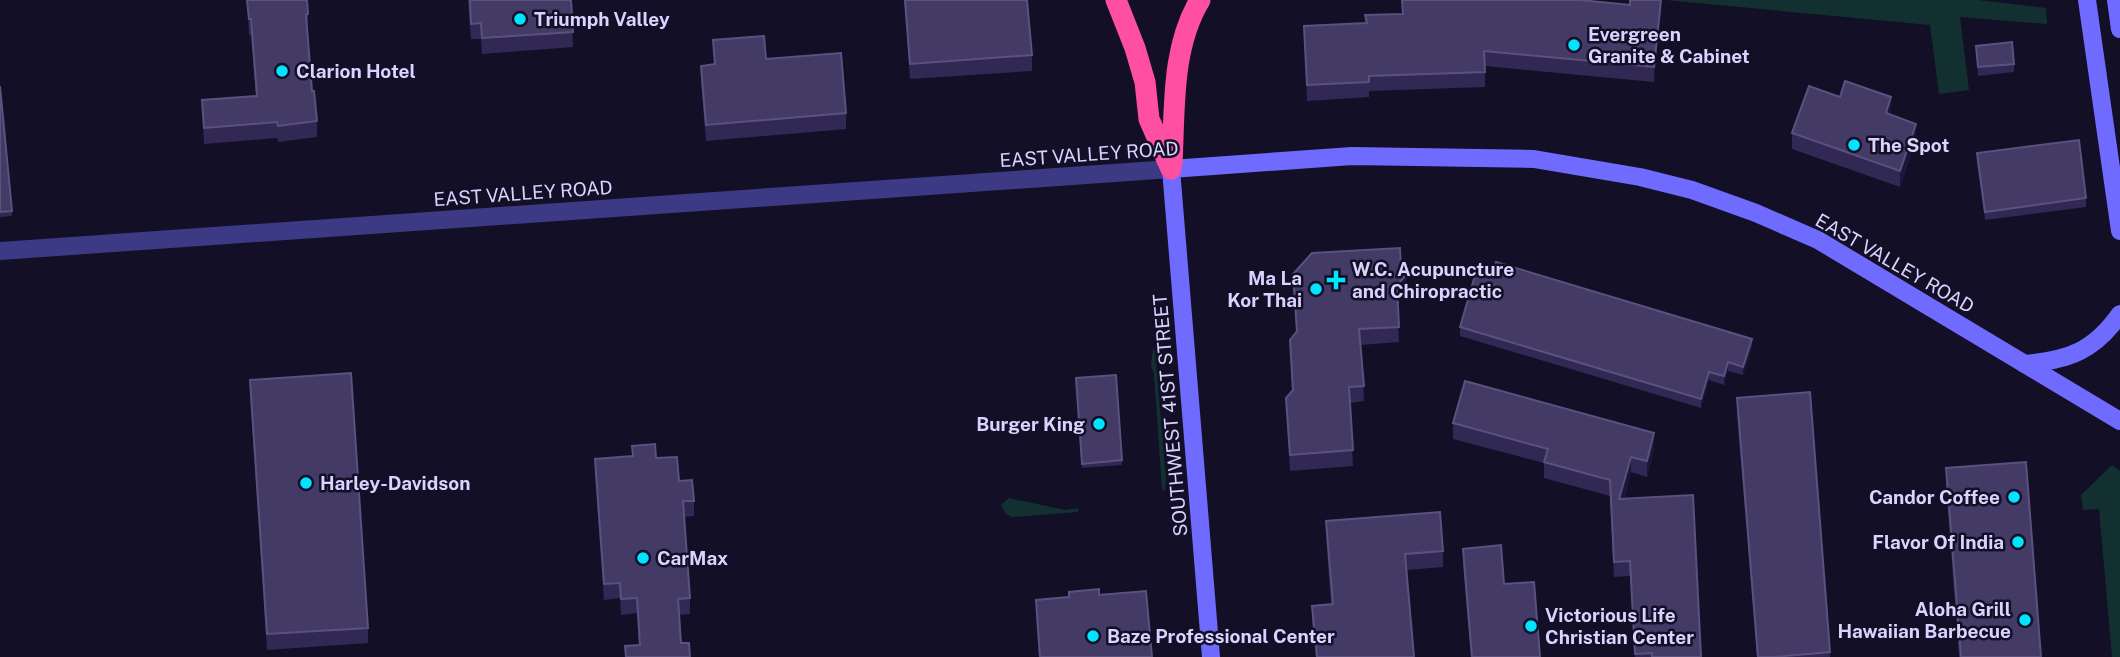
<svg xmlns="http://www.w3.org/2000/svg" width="2120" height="657" font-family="'Public Sans',sans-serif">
  <rect width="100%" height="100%" fill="#130f26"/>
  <!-- green -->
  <g fill="#12302f">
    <polygon points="1665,0 1978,0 2046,8 2047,24 1960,17 1969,90 1939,94 1930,25"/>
    <polygon points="1153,349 1155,351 1166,478 1165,491 1162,490 1154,374 1151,366"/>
    <polygon points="2112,465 2120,471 2120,657 2112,657 2099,509 2083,510 2081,495"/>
    <polygon points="1009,498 1065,510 1078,508 1078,512 1012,517 1006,514 1001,505"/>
  </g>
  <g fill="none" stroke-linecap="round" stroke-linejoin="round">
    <!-- tertiary -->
    <polyline stroke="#3d3a85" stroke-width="18" points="0,251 1171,169"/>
    <!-- secondary -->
    <g stroke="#6f6bff" stroke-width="18">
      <polyline points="2087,0 2120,231"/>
      <polyline points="2116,0 2120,29"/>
      <path d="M 2025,364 C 2069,360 2094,351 2120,314"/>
      <polyline points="1211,657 1171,169 1352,156 1534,159 1640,177 1692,190 1756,213 1818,240 2120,421"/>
    </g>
    <!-- motorway -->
    <g stroke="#ff4fa3" stroke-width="21">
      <polyline points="1116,0 1135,48 1145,82 1149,119 1171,169"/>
      <path d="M 1172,163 C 1175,109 1171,48 1200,0"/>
    </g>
  </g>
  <!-- wall -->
  <g fill="#312854">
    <polygon points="247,0 308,14 307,30 312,91 317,121 317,137 278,142 277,138 204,144 202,100 256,96 251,35 249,35"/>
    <polygon points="468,0 571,0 573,47 482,54 481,39 471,39"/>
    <polygon points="904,0 1027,0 1032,55 1032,71 910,79"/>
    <polygon points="1402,0 1580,0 1630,5 1661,0 1654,82 1485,66 1485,87 1369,91 1369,97 1307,101 1304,26 1365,24 1365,15 1402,14"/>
    <polygon points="713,40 766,59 846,113 846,129 706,141 701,81 701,66 714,64"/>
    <polygon points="1976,46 2014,64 2014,72 1978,76"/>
    <polygon points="0,86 12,211 12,216 0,217"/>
    <polygon points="1840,97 1891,113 1891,115 1916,140 1900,187 1792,149 1792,133"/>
    <polygon points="1977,153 2086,198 2086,207 1985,220 1977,162"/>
    <polygon points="1401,269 1407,290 1397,300 1399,342 1361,345 1364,401 1350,403 1353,466 1290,471 1286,398 1292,391 1290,340 1296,332 1293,274"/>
    <polygon points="1460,327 1752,347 1743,375 1728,371 1724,385 1709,380 1701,408 1460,336"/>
    <polygon points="1116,375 1122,465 1082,468 1076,378"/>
    <polygon points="250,380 368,628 368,643 267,650 250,396"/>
    <polygon points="1737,398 1830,652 1830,657 1757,657 1737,414"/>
    <polygon points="1453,423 1654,449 1647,477 1631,472 1624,499 1701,657 1635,657 1630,576 1614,577 1610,496 1544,478 1544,463 1453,439"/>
    <polygon points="656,458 679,481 694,501 694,516 684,517 690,598 690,614 679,615 681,643 690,657 625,657 625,646 639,645 637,613 621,615 620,598 604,600 595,474 595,459"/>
    <polygon points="1946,468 2041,657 1959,657 1946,484"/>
    <polygon points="1326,521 1443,551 1443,567 1407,570 1414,657 1316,657 1312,622 1312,606 1331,604 1326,537"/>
    <polygon points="1463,549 1504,584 1540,657 1471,657 1463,564"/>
    <polygon points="1099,595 1152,657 1039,657 1036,616 1036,600"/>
  </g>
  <!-- shaded-wall -->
  <g fill="#1d163a">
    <polygon points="1661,0 1661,8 1654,82 1654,67"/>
    <polygon points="1891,97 1891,113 1886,129 1886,113"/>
    <polygon points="1916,124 1916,140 1900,187 1900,171"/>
    <polygon points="1407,274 1407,290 1397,301 1397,285"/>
    <polygon points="1752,339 1752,347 1743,375 1743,367"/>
    <polygon points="1728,362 1728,371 1724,385 1724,376"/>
    <polygon points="1709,372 1709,380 1701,408 1701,399"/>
    <polygon points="1654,433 1654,449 1647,477 1647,461"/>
    <polygon points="1631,457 1631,472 1619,515 1619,499"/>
  </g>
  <!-- building -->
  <g fill="#433a66" stroke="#5a527e" stroke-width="2">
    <polygon points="247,0 307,0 308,14 306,15 312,91 314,91 317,121 278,126 277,122 204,128 202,100 257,96 251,19 249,19"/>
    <polygon points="470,0 571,0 573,32 482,38 481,23 471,24"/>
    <polygon points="905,0 1027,0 1032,55 910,64"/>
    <polygon points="1402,0 1580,0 1630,5 1630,0 1661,0 1654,67 1484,51 1485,72 1369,76 1369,82 1307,85 1304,26 1367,23 1365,15 1403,14"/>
    <polygon points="764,36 766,59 841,53 846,113 706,125 701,66 715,64 713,40"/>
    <polygon points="2012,42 2014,64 1978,67 1976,46"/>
    <polygon points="1845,81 1891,97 1886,113 1916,124 1900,171 1792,133 1809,86 1840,97"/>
    <polygon points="0,86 12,211 0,212"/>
    <polygon points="2079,140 2086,198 1985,212 1977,153"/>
    <polygon points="1400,248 1401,269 1407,274 1397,285 1399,327 1359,329 1364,386 1349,387 1353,450 1290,455 1286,398 1293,390 1290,340 1297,331 1293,274 1312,253"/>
    <polygon points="1496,262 1752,339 1743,367 1728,362 1724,376 1709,372 1701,399 1460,327 1476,272 1492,276"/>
    <polygon points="351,373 368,628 267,634 250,380"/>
    <polygon points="1116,375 1122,460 1082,464 1076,378"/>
    <polygon points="1465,381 1654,433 1647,461 1631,457 1619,499 1693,495 1701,657 1652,657 1652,653 1635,654 1630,561 1614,562 1610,480 1544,462 1548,449 1453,423"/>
    <polygon points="1810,392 1830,652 1774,657 1758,657 1737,398"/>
    <polygon points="655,444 656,458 677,457 679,481 692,480 694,501 683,501 690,598 678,599 681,643 689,643 690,657 626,657 625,646 640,645 637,598 621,599 620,583 604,584 595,459 633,456 632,446"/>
    <polygon points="2026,462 2041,657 1961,657 1946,468"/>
    <polygon points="1440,512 1443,551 1405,554 1414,657 1317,657 1312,606 1333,604 1326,521"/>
    <polygon points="1501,545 1504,584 1534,582 1540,657 1472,657 1463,549"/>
    <polygon points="1099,589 1099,595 1146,591 1152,657 1040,657 1036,600 1069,597 1069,592"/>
  </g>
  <!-- markers -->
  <g fill="#00e5ff" stroke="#130f26" stroke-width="2.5">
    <circle cx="520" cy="19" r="7"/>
    <circle cx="1574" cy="45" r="7"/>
    <circle cx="282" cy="71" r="7"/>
    <circle cx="1854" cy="145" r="7"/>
    <path d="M1332.5 269.5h7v7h7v7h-7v7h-7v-7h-7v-7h7z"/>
    <circle cx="1316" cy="289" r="7"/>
    <circle cx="1099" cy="424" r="7"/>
    <circle cx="306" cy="483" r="7"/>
    <circle cx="2014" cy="497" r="7"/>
    <circle cx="2018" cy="542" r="7"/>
    <circle cx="643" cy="558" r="7"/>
    <circle cx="2025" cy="620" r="7"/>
    <circle cx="1531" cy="626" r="7"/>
    <circle cx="1093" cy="636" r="7"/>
  </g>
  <g text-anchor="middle" stroke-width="5" stroke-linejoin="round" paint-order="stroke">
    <!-- poi labels -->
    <g font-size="19" font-weight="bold" fill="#d9d4ff" stroke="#130f26" text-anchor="start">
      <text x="534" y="26">Triumph Valley</text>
      <text x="1588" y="41">Evergreen<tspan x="1588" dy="22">Granite &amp; Cabinet</tspan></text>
      <text x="296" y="78">Clarion Hotel</text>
      <text x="1868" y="152">The Spot</text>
      <text x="1352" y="276">W.C. Acupuncture<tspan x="1352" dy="22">and Chiropractic</tspan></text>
      <text x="1302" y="285" text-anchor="end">Ma La<tspan x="1302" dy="22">Kor Thai</tspan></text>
      <text x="1085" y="431" text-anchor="end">Burger King</text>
      <text x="320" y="490">Harley-Davidson</text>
      <text x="2000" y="504" text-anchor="end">Candor Coffee</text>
      <text x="2004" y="549" text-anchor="end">Flavor Of India</text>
      <text x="657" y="565">CarMax</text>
      <text x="2011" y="616" text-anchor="end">Aloha Grill<tspan x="2011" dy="22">Hawaiian Barbecue</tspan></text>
      <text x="1545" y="622">Victorious Life<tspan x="1545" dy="22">Christian Center</tspan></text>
      <text x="1107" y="643">Baze Professional Center</text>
    </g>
    <!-- street labels -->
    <g font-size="19" fill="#d9d4ff" stroke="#130f26">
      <text transform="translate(1089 154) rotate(-4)" y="7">EAST VALLEY ROAD</text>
      <text transform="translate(523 193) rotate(-4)" y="7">EAST VALLEY ROAD</text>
      <text transform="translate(1895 263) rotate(30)" y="7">EAST VALLEY ROAD</text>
      <text transform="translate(1170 415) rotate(-95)" y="7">SOUTHWEST 41ST STREET</text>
    </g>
  </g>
</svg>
